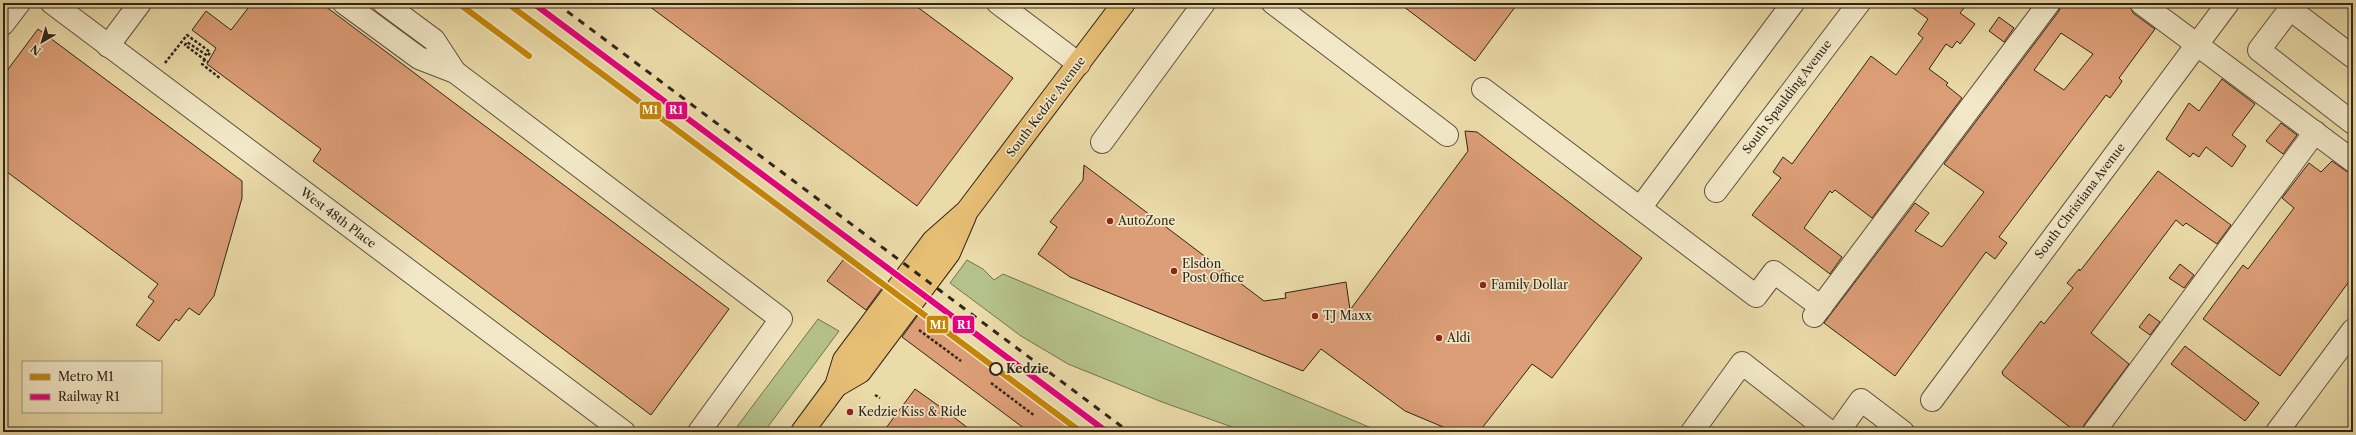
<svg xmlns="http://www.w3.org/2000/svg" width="2356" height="435" font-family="'Libre Caslon Text',serif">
  <rect width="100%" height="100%" fill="#ebdba9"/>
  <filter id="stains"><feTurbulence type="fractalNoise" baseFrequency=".005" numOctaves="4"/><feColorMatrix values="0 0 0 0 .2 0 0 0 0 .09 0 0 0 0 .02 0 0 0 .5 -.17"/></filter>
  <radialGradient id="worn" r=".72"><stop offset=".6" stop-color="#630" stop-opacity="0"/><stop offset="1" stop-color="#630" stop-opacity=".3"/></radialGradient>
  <!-- green -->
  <g fill="#b5c18a" stroke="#727352">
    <polygon points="967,260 983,269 994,280 1003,274 1381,432 1246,432 1162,402 1068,364 1021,336 950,283"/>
    <polygon points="818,319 839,331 764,432 733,432"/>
  </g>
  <!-- building -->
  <g fill="#dc9e77" stroke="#30251b" fill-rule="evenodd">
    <polygon points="252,3 321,3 729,309 651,415 313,161 321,149 207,64 216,48 192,30 206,11 231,30"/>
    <polygon points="645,3 912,3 1013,78 917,206"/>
    <polygon points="1399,3 1518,3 1475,61"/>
    <polygon points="1906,3 1968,3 1960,13 1975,24 1960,44 1957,41 1952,48 1946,44 1929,69 1948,83 1946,85 1962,98 1872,218 1835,190 1832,193 1830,191 1804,228 1842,257 1830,274 1752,215 1781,178 1773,172 1783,157 1792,164 1871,56 1896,75 1923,38 1918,34 1928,19"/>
    <path d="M 2061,3 L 2129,3 L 2133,13 L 2155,29 L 2119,78 L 2122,81 L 2121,83 L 2110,98 L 2106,95 L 1999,237 L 2007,243 L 1995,259 L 1986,252 L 1895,376 L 1824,323 L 1915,203 L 1929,213 L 1915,231 L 1942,247 L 1984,192 L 1944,164 L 2059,11 ZM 2061,33 L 2093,54 L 2064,90 L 2034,70 Z"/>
    <polygon points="1999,17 2014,28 2004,42 1989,31"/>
    <polygon points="38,29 242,181 242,198 214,296 199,315 189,308 179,321 176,319 159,341 136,325 154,301 148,297 158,284 3,169 3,76"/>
    <polygon points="2222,79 2255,104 2232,135 2246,146 2232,167 2206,147 2199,157 2193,153 2190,157 2166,139 2189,103 2199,111"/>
    <polygon points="2281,123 2297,135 2283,154 2266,141"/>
    <polygon points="1465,131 1477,132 1642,258 1552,378 1532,364 1479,432 1455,432 1405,411 1321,349 1303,371 1070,277 1038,254 1057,227 1050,222 1083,180 1084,165 1264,301 1286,298 1285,293 1346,282 1350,310 1468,151"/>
    <polygon points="2332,161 2346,171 2353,173 2353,276 2280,376 2203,319 2243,265 2248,269 2294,208 2282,198 2309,163 2321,172"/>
    <polygon points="2158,171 2231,225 2217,244 2186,223 2183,226 2176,220 2091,333 2129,364 2084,425 2082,432 2076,432 2003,375 2002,372 2041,321 2044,324 2073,288 2067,283 2079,269 2080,271"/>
    <polygon points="847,255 885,284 866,310 827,281"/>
    <polygon points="2180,264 2194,275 2184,288 2169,278"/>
    <polygon points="921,311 1083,432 1029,432 902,337"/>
    <polygon points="2149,314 2160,322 2150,335 2139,327"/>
    <polygon points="2185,346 2259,403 2245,421 2171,364"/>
    <polygon points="915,389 946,411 973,432 928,430 883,432"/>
  </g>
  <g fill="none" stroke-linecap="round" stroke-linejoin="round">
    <!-- minor casing -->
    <g stroke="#5f523e" stroke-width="24">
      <g id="minor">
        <polyline points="52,3 624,432"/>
        <polyline points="344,3 419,58 455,72 781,319 699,432"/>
        <polyline points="384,3 434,40 455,72"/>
        <polyline points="998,3 1079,64"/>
        <polyline points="1273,3 1447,135"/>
        <polyline points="2141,3 2353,161"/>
        <polyline points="3,24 19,3"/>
        <polyline points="108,46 140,3"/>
        <polyline points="2353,57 2290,9 2259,50 2353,123"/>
        <polyline points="1483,89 1756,296 1774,272 1821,307"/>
        <polyline points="1102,142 1204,3"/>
        <polyline points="1716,191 1859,3"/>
        <polyline points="1640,208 1793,3"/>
        <polyline points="1814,316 2049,3"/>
        <polyline points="1932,400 2228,3"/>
        <polyline points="1692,432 1742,363 1830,432"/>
        <polyline points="1838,432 1861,400 1903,432"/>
        <polyline points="2094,432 2315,132"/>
        <polyline points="2277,432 2353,330"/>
      </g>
    </g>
    <!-- major casing -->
    <g stroke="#30251b" stroke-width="24">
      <g id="major">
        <polyline points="836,386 860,372 949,253 965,216"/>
        <polyline points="802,432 836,386 844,360 933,241 967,211 1124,3"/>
      </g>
    </g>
    <!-- path -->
    <g stroke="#30251b" stroke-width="2.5" stroke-dasharray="3 2" stroke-linecap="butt">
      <polyline points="205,59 202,64 221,79"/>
      <polyline points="165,63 187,35 210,52 208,56 187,42 185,45 208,62"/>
      <polyline points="919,330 961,361"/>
      <polyline points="991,383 1035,416"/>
      <polyline points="875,395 880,398"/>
      <polyline points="941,418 946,411"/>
    </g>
    <!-- minor -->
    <use href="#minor" stroke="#f2e8c7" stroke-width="22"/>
    <!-- major -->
    <use href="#major" stroke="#e6be74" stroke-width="22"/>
    <!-- rail -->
    <g stroke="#30251b" stroke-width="3" stroke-dasharray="7 7" stroke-linecap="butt">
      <polyline points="533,3 1107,432"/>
      <polyline points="556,3 1129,432"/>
    </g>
    <!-- rail-1 casing -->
    <g stroke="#f2e8c7" stroke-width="9">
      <polyline id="rail-1" points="533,3 1107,432"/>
    </g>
    <!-- rail-1 -->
    <use href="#rail-1" stroke="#e5007d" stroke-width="6"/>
    <!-- metro-1 casing -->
    <g stroke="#f2e8c7" stroke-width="9">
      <g id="metro-1">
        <polyline points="458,3 529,56"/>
        <polyline points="507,3 1081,432"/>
      </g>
    </g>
    <!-- metro-1 -->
    <use href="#metro-1" stroke="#c58607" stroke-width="6"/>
  </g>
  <!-- markers -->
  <g fill="#8f2418" stroke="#f2e8c7" stroke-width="1.5">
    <circle cx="1110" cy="221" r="4"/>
    <circle cx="1174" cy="271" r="4"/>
    <circle cx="1483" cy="285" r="4"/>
    <circle cx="1315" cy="316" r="4"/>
    <circle cx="1439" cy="338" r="4"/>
    <circle cx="850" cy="412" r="4"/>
  </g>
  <circle fill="#f2e8c7" stroke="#30251b" stroke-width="2" cx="996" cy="369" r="6"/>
  <g text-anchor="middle" stroke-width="3.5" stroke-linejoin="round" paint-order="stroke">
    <!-- street labels -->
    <g font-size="12" fill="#30251b" stroke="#f2e8c7">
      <text transform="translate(1787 97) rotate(-53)" y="4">South Spaulding Avenue</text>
      <text transform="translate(1046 107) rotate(-53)" y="4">South Kedzie Avenue</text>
      <text transform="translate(2080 201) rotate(-53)" y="4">South Christiana Avenue</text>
      <text transform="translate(338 218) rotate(37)" y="4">West 48th Place</text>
    </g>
    <!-- poi labels -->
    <g font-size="12" fill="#30251b" stroke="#f2e8c7" text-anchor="start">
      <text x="1118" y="225">AutoZone</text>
      <text x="1182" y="268">Elsdon<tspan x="1182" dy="14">Post Office</tspan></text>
      <text x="1491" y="289">Family Dollar</text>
      <text x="1323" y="320">TJ Maxx</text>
      <text x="1447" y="342">Aldi</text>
      <text x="858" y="416">Kedzie Kiss &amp; Ride</text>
    </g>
    <!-- stop labels -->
    <g font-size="12" font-weight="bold" fill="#30251b" stroke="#f2e8c7" text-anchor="start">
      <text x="1006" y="373">Kedzie</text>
    </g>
  </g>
  <g stroke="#f2e8c7" stroke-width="1.5">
    <rect x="639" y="101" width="23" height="19" rx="4" fill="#c58607"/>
    <rect x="665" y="101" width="23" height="19" rx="4" fill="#e5007d"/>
    <rect x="926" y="315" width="23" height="19" rx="4" fill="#c58607"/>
    <rect x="952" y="315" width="23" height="19" rx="4" fill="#e5007d"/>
  </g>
  <g font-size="11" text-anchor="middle" font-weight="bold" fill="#fff">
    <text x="650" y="114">M1</text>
    <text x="676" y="114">R1</text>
    <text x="938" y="329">M1</text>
    <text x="964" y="329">R1</text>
  </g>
  <!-- margin -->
  <rect width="2356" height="435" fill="none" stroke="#ebdba9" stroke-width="16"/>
  <rect x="4" y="4" width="2348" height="427" fill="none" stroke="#30251b" stroke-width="2"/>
  <rect x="8" y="8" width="2340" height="419" fill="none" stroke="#30251b"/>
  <!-- legend -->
  <rect x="22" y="361" width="140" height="52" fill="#f2e8c7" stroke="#a49a82"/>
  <rect x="30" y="374" width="20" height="6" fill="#c58607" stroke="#a49a82"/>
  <text x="58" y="381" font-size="12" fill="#30251b">Metro M1</text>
  <rect x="30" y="394" width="20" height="6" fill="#e5007d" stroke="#a49a82"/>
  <text x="58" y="401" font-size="12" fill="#30251b">Railway R1</text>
  <!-- north arrow -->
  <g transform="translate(42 42) rotate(218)" stroke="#f2e8c7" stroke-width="3" paint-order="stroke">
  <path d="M0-3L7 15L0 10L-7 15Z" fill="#30251b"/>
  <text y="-6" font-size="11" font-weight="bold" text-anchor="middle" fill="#30251b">N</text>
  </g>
  <rect width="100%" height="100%" filter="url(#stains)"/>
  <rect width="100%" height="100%" fill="url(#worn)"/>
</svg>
